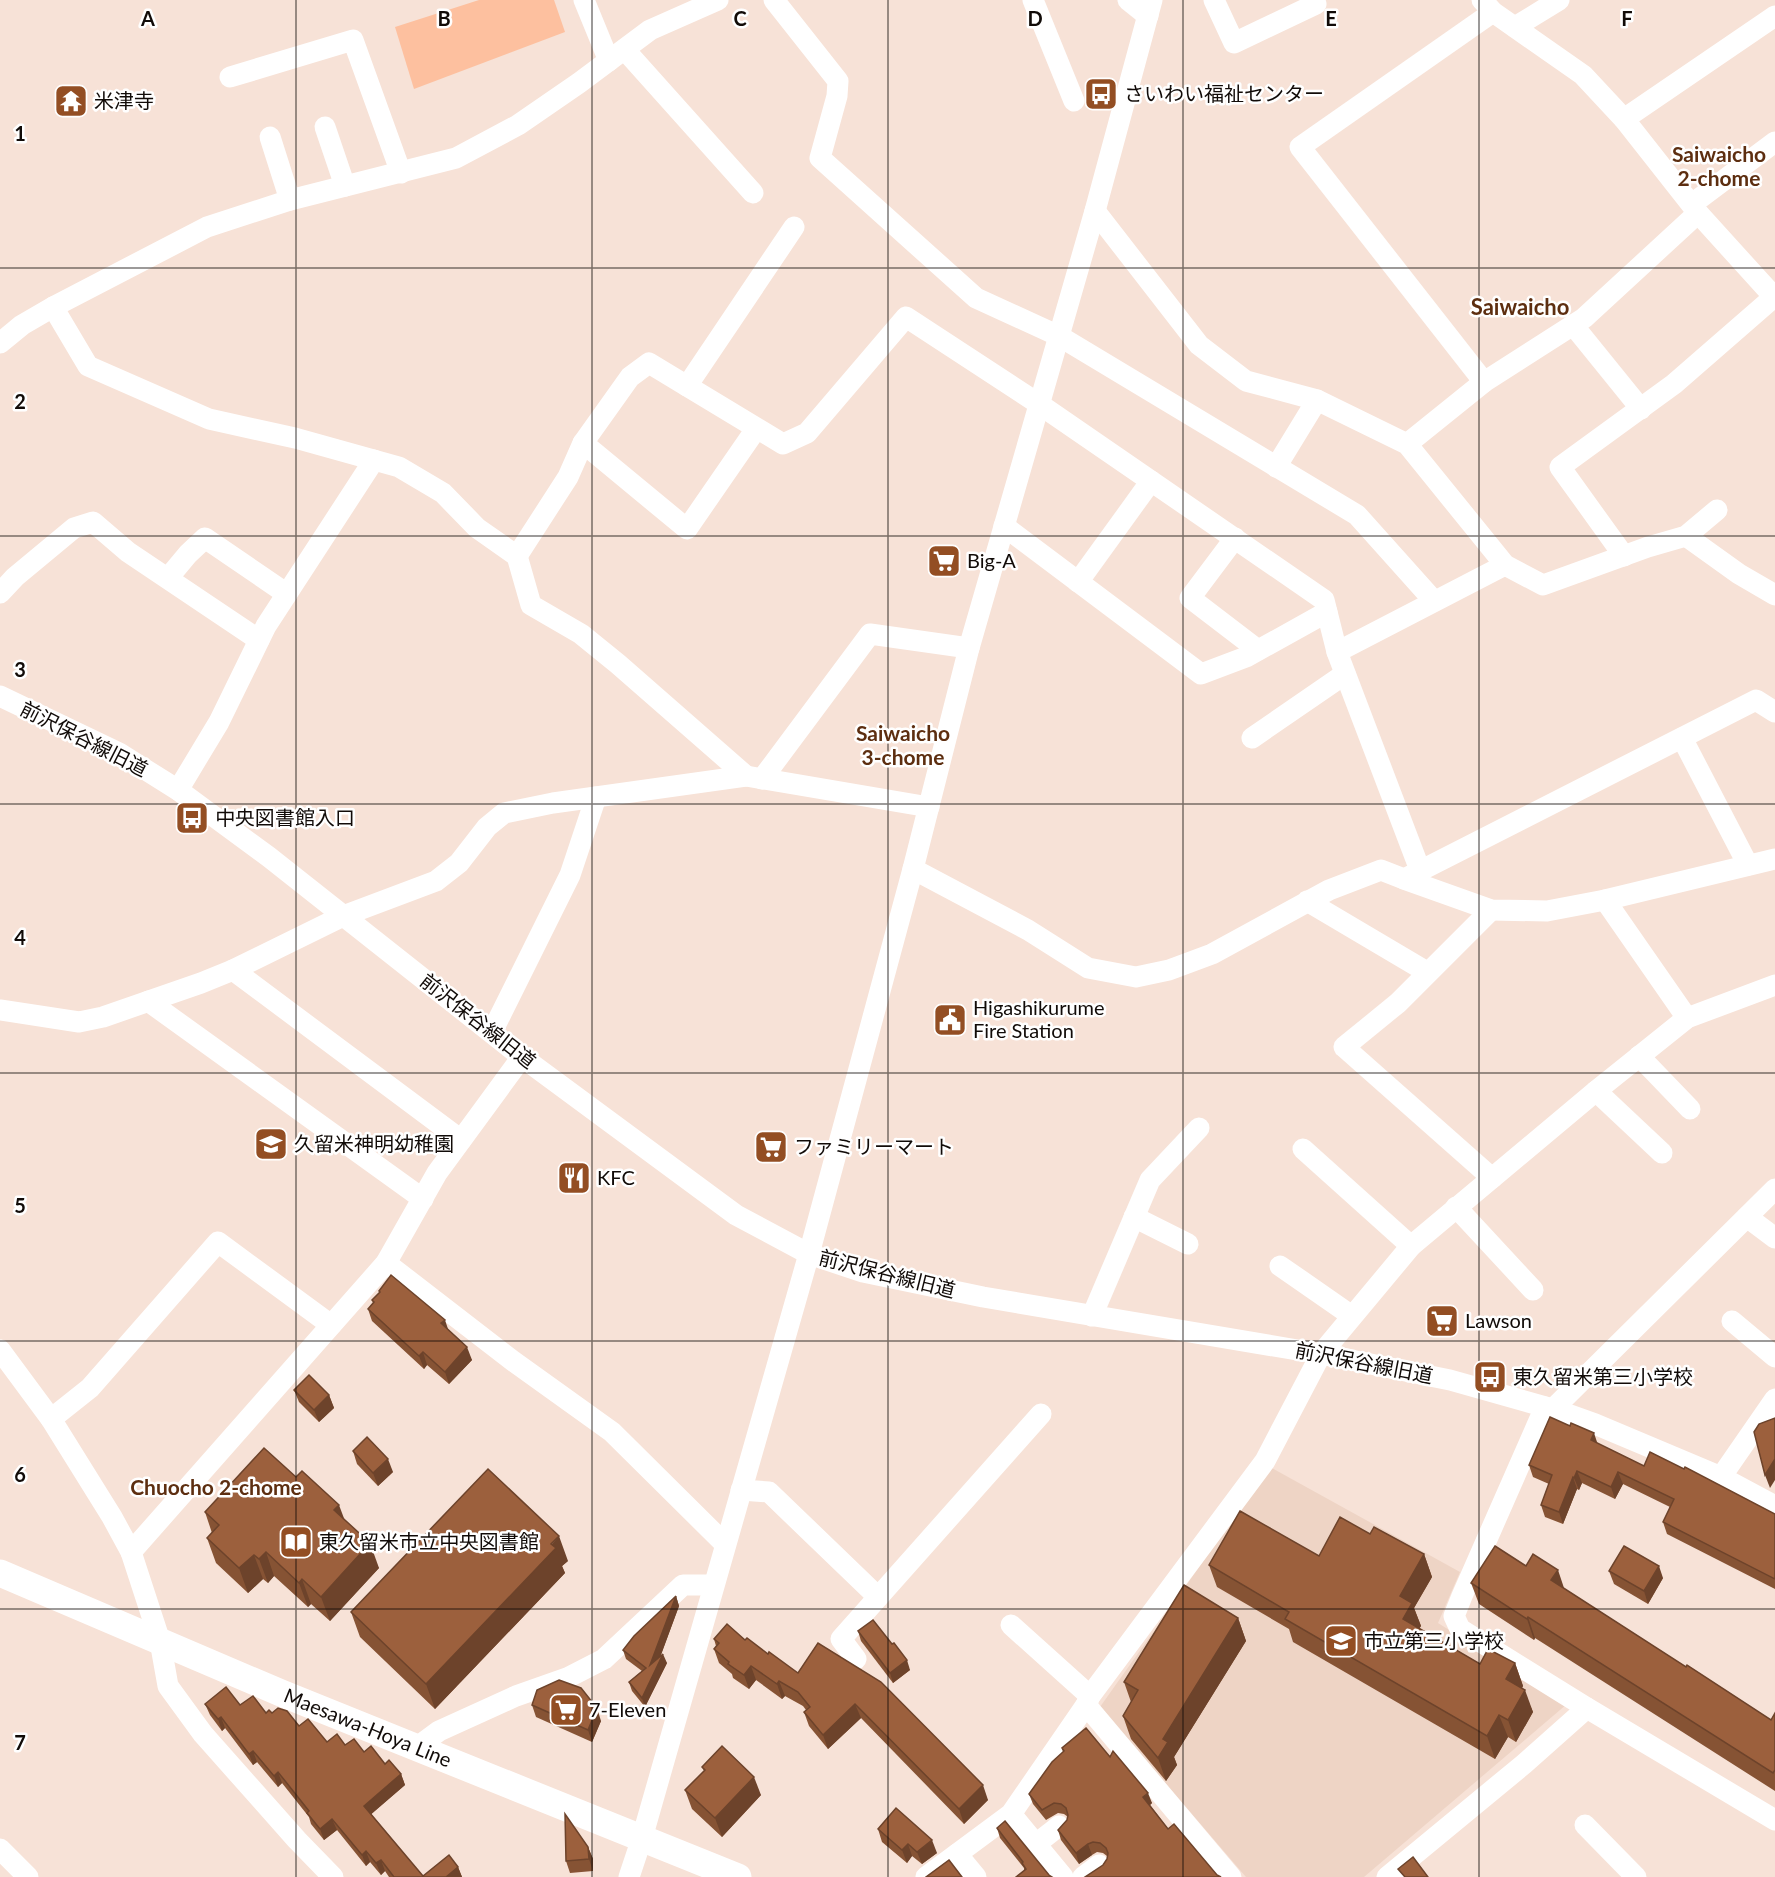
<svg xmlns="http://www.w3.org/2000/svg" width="1775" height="1877" font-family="Lato,'Noto Sans JP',sans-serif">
  <rect width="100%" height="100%" fill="#f7e2d7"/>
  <!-- built -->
  <polygon fill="#eed4c5" points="1270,1467 1460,1572 1438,1623 1567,1704 1364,1877 1246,1877 1100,1707"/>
  <!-- green -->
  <polygon fill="#fdc09f" points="479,0 554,0 565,32 414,89 395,27"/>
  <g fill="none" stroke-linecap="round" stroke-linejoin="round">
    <!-- minor -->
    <g stroke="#fff" stroke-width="21">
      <polyline points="584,0 609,61"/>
      <polyline points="774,0 838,81 837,96 820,158 976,298 1059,336 1357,515 1434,601"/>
      <polyline points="1033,0 1074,101"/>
      <polyline points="1128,0 1148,16"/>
      <polyline points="1214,0 1234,43 1316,4 1313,0"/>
      <polyline points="1482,0 1493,12 1583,75 1624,119 1698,213 1775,298"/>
      <polyline points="1515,27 1559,0"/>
      <polyline points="625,50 753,193"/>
      <polyline points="230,77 353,40 401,173"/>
      <polyline points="1624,119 1775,16"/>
      <polyline points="325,127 345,186"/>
      <polyline points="270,137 290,200"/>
      <polyline points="1692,204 1775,142"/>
      <polyline points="1095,211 1199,345 1246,381 1317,400 1407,444 1505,565 1543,585 1648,547 1686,536 1717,510"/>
      <polyline points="794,227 687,386 783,444 807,433 906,317 1039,404 1324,600 1337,652"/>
      <polyline points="53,307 88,366 209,419 295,438 399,467 443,493 477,528 517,556 531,605 581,634 618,664 746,776"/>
      <polyline points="1573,325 1641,409"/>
      <polyline points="0,343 22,325 53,307 207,227 290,200 456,158 518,125 579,83 650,30 718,0"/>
      <polyline points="1484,382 1300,147 1493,12"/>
      <polyline points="583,443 687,529 756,429"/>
      <polyline points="1407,444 1484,382 1584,318 1698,213"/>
      <polyline points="1276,467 1317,400"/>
      <polyline points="1004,526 1201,674 1246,657 1327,612"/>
      <polyline points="1686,536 1739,574 1775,595"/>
      <polyline points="1235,538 1190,598 1258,650"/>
      <polyline points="517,556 568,477 583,443 630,377 649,363 687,386"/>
      <polyline points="1624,556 1560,467 1674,384 1774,297"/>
      <polyline points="168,578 188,554 205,538 287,594"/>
      <polyline points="1078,582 1151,481"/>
      <polyline points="0,593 15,577 74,528 93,522 128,552 259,640"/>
      <polyline points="0,696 119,753 178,790 269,857 522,1057 736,1215 809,1254 863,1272 983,1297 1321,1354 1450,1380 1553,1409 1595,1424 1721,1477 1775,1506"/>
      <polyline points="1252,738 1345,674"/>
      <polyline points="1682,738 1748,865"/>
      <polyline points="762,779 870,634 969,648"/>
      <polyline points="178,790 219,722 266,626 374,460"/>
      <polyline points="913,869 1028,930 1088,968 1136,977 1169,970 1212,954 1329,890 1381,870 1404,879 1756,700 1775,712"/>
      <polyline points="1420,870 1337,652 1505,565"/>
      <polyline points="1404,879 1491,910 1547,911 1605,900"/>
      <polyline points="1307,901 1427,972"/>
      <polyline points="1491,910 1398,1003 1344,1047 1492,1178"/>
      <polyline points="233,970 461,1140"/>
      <polyline points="148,1001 423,1199"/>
      <polyline points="0,1010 79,1022 103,1017 201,983 233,970 343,916 436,881 459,863 487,827 504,813 553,803 746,776 929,807"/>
      <polyline points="1687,1018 1605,900 1775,859"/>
      <polyline points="492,1032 570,875 596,797"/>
      <polyline points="1639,1056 1690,1109"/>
      <polyline points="1596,1091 1662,1153"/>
      <polyline points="1303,1149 1411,1246"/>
      <polyline points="1456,1207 1533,1290"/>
      <polyline points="1134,1217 1188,1244"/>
      <polyline points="1747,1217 1775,1238"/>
      <polyline points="386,1263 513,1361 612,1432 725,1544"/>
      <polyline points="1280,1266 1352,1316"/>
      <polyline points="1092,1316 1150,1180 1199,1128"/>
      <polyline points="1732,1321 1775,1357"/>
      <polyline points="0,1350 51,1419 112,1517 131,1552 160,1641 168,1686 203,1734 297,1840 333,1877"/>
      <polyline points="1545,1407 1462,1596 1454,1616 1460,1629 1587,1708 1775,1820"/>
      <polyline points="1553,1409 1775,1189"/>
      <polyline points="51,1419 90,1388 218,1242 331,1325"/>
      <polyline points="1721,1477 1775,1399"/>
      <polyline points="741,1490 769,1492 878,1597"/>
      <polyline points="131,1552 386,1263 437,1173 522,1057"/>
      <polyline points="1011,1625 1090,1696"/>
      <polyline points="856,1659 841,1639 1041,1414"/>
      <polyline points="1086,1705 1231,1877"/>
      <polyline points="416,1748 439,1731 516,1696 567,1678 604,1659 683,1585 713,1585"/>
      <polyline points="1011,1814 1063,1877"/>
      <polyline points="1585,1825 1636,1877"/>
      <polyline points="1036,1844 1059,1826"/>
      <polyline points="0,1849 28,1877"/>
      <polyline points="957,1854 976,1877"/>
      <polyline points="629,1877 642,1838 809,1254 913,869 969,648 1095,211 1152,0"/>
      <polyline points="926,1877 1011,1814 1086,1705 1090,1696 1265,1461 1321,1354 1411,1246 1596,1091 1687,1018 1775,985"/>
      <polyline points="1083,1877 1099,1865"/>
      <polyline points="1387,1877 1524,1764 1587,1708"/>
    </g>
    <!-- major -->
    <path stroke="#fff" stroke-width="27" id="s1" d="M 0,1573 L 281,1693 L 738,1877"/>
  </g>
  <!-- wall -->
  <g fill="#865334">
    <polygon points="379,1291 448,1330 472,1360 449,1384 427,1365 424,1369 372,1321 368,1309 373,1303 372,1300 379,1293"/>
    <polygon points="294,1390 329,1395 334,1408 319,1422 299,1402"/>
    <polygon points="1597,1443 1644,1466 1775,1514 1775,1589 1667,1534 1663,1522 1670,1507 1623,1484 1615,1499 1582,1483 1579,1490 1577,1489 1563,1524 1545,1517 1541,1505 1549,1484 1533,1477 1529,1465"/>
    <polygon points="353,1451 393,1472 378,1486 357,1464"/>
    <polygon points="296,1477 344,1520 379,1568 330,1621 311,1604 308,1607 274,1576 268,1583 263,1579 248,1593 216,1563 207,1538 212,1533 205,1512"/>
    <polygon points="1370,1534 1424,1554 1432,1577 1414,1608 1421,1626 1419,1628 1480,1664 1515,1663 1523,1686 1522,1688 1533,1712 1516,1742 1508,1737 1495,1759 1293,1642 1289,1629 1217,1587 1209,1565 1319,1556"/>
    <polygon points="568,1561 562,1566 565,1573 435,1709 360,1637 351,1612"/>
    <polygon points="1526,1566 1565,1589 1686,1667 1771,1720 1775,1713 1775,1791 1535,1638 1534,1640 1479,1604 1471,1583"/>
    <polygon points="1609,1571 1663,1578 1648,1604 1614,1584"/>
    <polygon points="676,1596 679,1606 660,1657 667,1663 645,1707 632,1691 629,1682 642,1671 626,1659 623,1650"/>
    <polygon points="1238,1618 1246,1641 1174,1757 1177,1765 1166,1781 1131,1739 1123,1716 1131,1702 1124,1682"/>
    <polygon points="858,1631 910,1670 893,1683 861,1641"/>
    <polygon points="714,1639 745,1640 798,1673 818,1643 988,1800 964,1824 861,1718 828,1749 809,1726 804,1712 806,1710 803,1706 785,1696 782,1699 756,1680 749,1689 733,1678 732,1674 719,1663 714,1649 716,1646"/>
    <polygon points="205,1704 240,1705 266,1713 272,1713 327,1742 345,1745 364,1752 401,1774 405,1785 371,1814 423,1876 458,1867 462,1877 389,1877 385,1871 381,1875 370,1862 366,1866 337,1830 324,1840 311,1824 309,1817 282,1783 278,1787 257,1762 253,1765 225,1728 222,1731 210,1715"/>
    <polygon points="532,1705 601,1721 592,1742 536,1717"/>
    <polygon points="1062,1748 1110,1757 1152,1803 1150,1805 1168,1829 1217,1875 1103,1865 1107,1859 1107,1856 1103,1853 1097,1852 1092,1855 1079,1864 1061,1840 1058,1830 1067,1820 1068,1817 1064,1814 1058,1813 1046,1820 1033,1804 1029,1794 1063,1752"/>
    <polygon points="702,1767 761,1795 722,1837 692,1809 685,1790 704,1771"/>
    <polygon points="997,1828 1049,1875 1024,1871 1024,1868 1000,1838"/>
    <polygon points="878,1829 937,1853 922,1864 912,1856 907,1863 882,1842"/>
    <polygon points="588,1847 593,1859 593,1871 570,1873 566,1861"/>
  </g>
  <!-- shaded-wall -->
  <g fill="#6d432b">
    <polygon points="445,1320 449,1332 441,1323"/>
    <polygon points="467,1347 472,1360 449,1384 445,1372"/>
    <polygon points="423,1352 427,1365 424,1369 419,1356"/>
    <polygon points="329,1395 334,1408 319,1422 314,1410"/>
    <polygon points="1594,1433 1598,1445 1591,1440"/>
    <polygon points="388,1459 393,1472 378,1486 373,1473"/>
    <polygon points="1775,1459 1775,1480 1770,1488 1765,1475"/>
    <polygon points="1577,1471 1582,1483 1579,1490 1574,1478"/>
    <polygon points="1618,1472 1623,1484 1615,1499 1611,1487"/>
    <polygon points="1573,1477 1577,1489 1563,1524 1559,1512"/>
    <polygon points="339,1505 348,1529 334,1510"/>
    <polygon points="559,1536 568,1561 562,1566 565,1573 435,1709 426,1684"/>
    <polygon points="370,1543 379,1568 330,1621 321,1597"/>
    <polygon points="266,1552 274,1576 268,1583 259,1559"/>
    <polygon points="1424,1554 1432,1577 1414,1608 1421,1626 1411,1642 1403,1619 1400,1596"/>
    <polygon points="254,1555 263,1579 248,1593 239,1568"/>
    <polygon points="1659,1566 1663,1578 1648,1604 1644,1591"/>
    <polygon points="1558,1570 1565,1591 1551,1580"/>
    <polygon points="302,1579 311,1604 308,1607 299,1583"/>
    <polygon points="676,1596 679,1606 654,1674 663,1654 667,1663 645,1707 642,1698 650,1665"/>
    <polygon points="1528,1617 1535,1638 1534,1640 1527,1619"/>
    <polygon points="1238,1618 1246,1641 1174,1757 1177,1765 1166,1781 1158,1758 1163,1739"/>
    <polygon points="907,1660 910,1670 893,1683 890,1673"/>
    <polygon points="1515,1663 1523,1686 1514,1701 1506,1679"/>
    <polygon points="751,1666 756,1680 749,1689 744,1675"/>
    <polygon points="779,1681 785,1696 782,1699 777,1684"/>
    <polygon points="1525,1690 1533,1712 1516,1742 1508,1720"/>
    <polygon points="855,1704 861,1718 828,1749 823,1735"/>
    <polygon points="597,1708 601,1721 592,1742 588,1730"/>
    <polygon points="1499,1715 1508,1737 1495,1759 1487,1736"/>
    <polygon points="221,1717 225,1728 222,1731 218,1719"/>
    <polygon points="253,1751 257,1762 253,1765 249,1754"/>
    <polygon points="278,1772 282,1783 278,1787 274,1776"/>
    <polygon points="401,1774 405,1785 368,1817 364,1806"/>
    <polygon points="754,1777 761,1795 722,1837 715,1818"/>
    <polygon points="983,1785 988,1800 964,1824 959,1809"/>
    <polygon points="1148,1793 1152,1803 1147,1808 1143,1797"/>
    <polygon points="332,1819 337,1830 324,1840 320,1829"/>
    <polygon points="932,1840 937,1853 922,1864 917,1852"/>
    <polygon points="908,1844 912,1856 907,1863 902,1850"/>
    <polygon points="1088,1844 1092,1855 1079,1864 1076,1853"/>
    <polygon points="588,1847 593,1859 593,1871 589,1859"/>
    <polygon points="366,1851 370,1862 366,1866 362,1855"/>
    <polygon points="381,1860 385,1871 381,1875 376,1863"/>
    <polygon points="458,1867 462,1877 446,1877"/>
  </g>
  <!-- building -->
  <g fill="#9c603d" stroke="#6d432b" stroke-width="1.5">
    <polygon points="391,1275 445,1320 441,1323 467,1347 445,1372 423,1352 419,1356 368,1309 374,1302 372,1300 380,1292 379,1291"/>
    <polygon points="309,1375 329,1395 314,1410 294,1390"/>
    <polygon points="1550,1417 1570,1426 1571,1423 1594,1433 1591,1440 1644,1466 1650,1452 1684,1469 1685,1467 1775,1514 1775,1579 1663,1522 1674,1499 1618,1472 1611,1487 1577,1471 1574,1478 1573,1477 1559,1512 1541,1505 1552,1475 1529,1465"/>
    <polygon points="1775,1418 1775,1459 1765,1475 1754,1432 1759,1424"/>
    <polygon points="367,1437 388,1459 373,1473 353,1451"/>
    <polygon points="264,1448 296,1477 302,1471 339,1505 334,1510 370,1543 321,1597 302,1579 299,1583 266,1552 259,1559 254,1555 239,1568 207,1538 219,1525 205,1512"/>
    <polygon points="488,1469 559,1536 551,1544 556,1548 426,1684 351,1612"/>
    <polygon points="1240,1511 1319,1556 1340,1517 1370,1534 1374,1527 1424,1554 1400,1596 1412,1603 1403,1619 1480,1664 1488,1649 1515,1663 1506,1679 1525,1690 1508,1720 1499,1715 1487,1736 1285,1619 1289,1612 1209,1565"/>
    <polygon points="1495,1546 1526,1566 1533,1554 1558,1570 1551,1580 1686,1667 1687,1665 1771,1720 1775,1713 1775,1770 1773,1773 1528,1617 1527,1619 1471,1583"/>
    <polygon points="1624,1546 1659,1566 1644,1591 1609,1571"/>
    <polygon points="1184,1585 1238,1618 1163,1739 1168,1742 1158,1758 1123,1716 1138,1690 1124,1682"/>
    <polygon points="676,1596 650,1665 663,1654 642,1698 629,1682 646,1668 623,1650 634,1636"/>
    <polygon points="873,1620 892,1644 894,1643 907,1660 890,1673 858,1631"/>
    <polygon points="727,1624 745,1640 747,1638 768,1654 769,1652 798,1673 818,1643 881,1682 983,1785 959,1809 855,1704 823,1735 804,1712 810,1707 798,1692 779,1681 777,1684 751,1666 744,1675 728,1664 729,1662 714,1649 719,1643 714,1639"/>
    <polygon points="559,1680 581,1688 597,1708 588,1730 532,1705 537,1690"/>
    <polygon points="226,1687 240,1705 253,1696 266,1713 269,1710 272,1713 278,1708 287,1711 299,1726 308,1719 327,1742 337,1734 345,1745 354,1739 364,1752 371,1746 385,1764 389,1760 401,1774 364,1806 423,1876 449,1855 458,1867 446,1877 394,1877 381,1860 376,1863 366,1851 362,1855 332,1819 320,1829 307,1813 309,1811 278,1772 274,1776 253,1751 249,1754 221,1717 218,1719 205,1704"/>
    <polygon points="1086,1728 1110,1757 1113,1751 1148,1793 1143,1797 1168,1829 1174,1824 1217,1875 1221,1877 1085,1877 1103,1865 1107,1859 1108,1853 1106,1848 1100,1843 1093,1842 1088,1844 1076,1853 1058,1830 1067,1820 1068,1815 1066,1808 1061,1804 1054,1803 1042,1810 1029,1794 1052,1762 1064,1751 1062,1748"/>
    <polygon points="722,1746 754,1777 715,1818 685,1790 705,1770 702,1767"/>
    <polygon points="896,1808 932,1840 917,1852 908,1844 902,1850 878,1829"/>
    <polygon points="565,1814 588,1847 589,1859 566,1861"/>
    <polygon points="1005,1821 1049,1875 1052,1877 1016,1877 1026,1869 1022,1863 1023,1862 997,1828"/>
    <polygon points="1413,1857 1428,1877 1405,1877 1398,1869"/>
    <polygon points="949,1860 962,1877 926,1877"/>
  </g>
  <!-- grid -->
  <path fill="none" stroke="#110b08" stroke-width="1.5" stroke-opacity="0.55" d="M 296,0 L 296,1877M 592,0 L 592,1877M 888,0 L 888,1877M 1183,0 L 1183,1877M 1479,0 L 1479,1877M 0,268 L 1775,268M 0,536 L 1775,536M 0,804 L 1775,804M 0,1073 L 1775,1073M 0,1341 L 1775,1341M 0,1609 L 1775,1609"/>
  <!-- icons -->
  <defs>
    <g id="bus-square" transform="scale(1.725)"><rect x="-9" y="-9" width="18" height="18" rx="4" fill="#934e23" stroke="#fff"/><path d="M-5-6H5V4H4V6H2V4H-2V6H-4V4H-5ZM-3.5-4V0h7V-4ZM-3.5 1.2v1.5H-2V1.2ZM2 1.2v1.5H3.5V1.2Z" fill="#fff"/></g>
    <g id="temple-square" transform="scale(1.725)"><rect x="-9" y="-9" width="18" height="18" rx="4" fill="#934e23" stroke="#fff"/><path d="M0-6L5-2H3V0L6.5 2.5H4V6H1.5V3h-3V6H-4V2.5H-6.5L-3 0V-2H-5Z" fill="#fff"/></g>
    <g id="supermarket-square" transform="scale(1.725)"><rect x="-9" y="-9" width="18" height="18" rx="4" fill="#934e23" stroke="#fff"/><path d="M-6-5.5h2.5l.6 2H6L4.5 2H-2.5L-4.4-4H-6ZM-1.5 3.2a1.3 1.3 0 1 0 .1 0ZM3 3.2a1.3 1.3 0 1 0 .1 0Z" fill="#fff"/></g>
    <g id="civic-square" transform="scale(1.725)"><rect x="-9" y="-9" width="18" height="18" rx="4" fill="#934e23" stroke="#fff"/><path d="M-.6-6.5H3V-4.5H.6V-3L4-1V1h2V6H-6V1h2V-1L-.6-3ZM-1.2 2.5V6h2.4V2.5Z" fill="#fff"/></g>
    <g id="school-square" transform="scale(1.725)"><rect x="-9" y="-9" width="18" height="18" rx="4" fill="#934e23" stroke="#fff"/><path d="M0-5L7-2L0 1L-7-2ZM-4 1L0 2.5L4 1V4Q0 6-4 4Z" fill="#fff"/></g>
    <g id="restaurant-square" transform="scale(1.725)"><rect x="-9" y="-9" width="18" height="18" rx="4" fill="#934e23" stroke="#fff"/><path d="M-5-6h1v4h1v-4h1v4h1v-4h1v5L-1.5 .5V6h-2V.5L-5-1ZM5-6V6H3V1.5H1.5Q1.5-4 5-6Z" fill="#fff"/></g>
    <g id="library-square" transform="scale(1.725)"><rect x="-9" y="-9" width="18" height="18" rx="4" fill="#934e23" stroke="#fff"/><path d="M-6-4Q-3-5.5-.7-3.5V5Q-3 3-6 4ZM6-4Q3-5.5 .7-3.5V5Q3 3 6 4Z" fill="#fff"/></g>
  </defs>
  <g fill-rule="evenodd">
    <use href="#bus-square" x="1101" y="94"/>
    <use href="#temple-square" x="71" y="101"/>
    <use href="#supermarket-square" x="944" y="561"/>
    <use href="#bus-square" x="192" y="818"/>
    <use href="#civic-square" x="950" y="1020"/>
    <use href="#school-square" x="271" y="1144"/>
    <use href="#supermarket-square" x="771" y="1147"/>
    <use href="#restaurant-square" x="574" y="1178"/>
    <use href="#supermarket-square" x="1442" y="1321"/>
    <use href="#bus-square" x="1490" y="1377"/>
    <use href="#library-square" x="296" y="1542"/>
    <use href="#school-square" x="1341" y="1641"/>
    <use href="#supermarket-square" x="566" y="1710"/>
  </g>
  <g text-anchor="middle" stroke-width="5" stroke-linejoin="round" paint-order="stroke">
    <!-- poi labels -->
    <g font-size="20" fill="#110b08" stroke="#fff" text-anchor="start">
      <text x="1124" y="101">さいわい福祉センター</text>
      <text x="94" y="108">米津寺</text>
      <text x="967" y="568">Big-A</text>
      <text x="215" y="825">中央図書館入口</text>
      <text x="973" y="1015">Higashikurume<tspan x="973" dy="23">Fire Station</tspan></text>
      <text x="294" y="1151">久留米神明幼稚園</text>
      <text x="794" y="1154">ファミリーマート</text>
      <text x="597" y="1185">KFC</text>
      <text x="1465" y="1328">Lawson</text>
      <text x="1513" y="1384">東久留米第三小学校</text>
      <text x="319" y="1549">東久留米市立中央図書館</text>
      <text x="1364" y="1648">市立第三小学校</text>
      <text x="589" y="1717">7-Eleven</text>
    </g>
    <!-- street labels -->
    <g font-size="20" fill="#110b08" stroke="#fff">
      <text transform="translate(84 739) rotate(27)" y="7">前沢保谷線旧道</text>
      <text transform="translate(478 1021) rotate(38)" y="7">前沢保谷線旧道</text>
      <text transform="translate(887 1274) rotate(14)" y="7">前沢保谷線旧道</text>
      <text transform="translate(1364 1363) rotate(11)" y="7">前沢保谷線旧道</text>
      <text dy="7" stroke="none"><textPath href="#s1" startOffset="399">Maesawa-Hoya Line</textPath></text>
    </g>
    <!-- neighbourhood labels -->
    <g font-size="21" font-weight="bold" fill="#5d2e10" stroke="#fff">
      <text x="1719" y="162">Saiwaicho<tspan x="1719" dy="24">2-chome</tspan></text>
      <text x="903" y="741">Saiwaicho<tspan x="903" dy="24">3-chome</tspan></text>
      <text x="216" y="1495">Chuocho 2-chome</text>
    </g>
    <!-- quarter labels -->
    <g font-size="22" font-weight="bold" fill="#5d2e10" stroke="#fff">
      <text x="1520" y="315">Saiwaicho</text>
    </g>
  </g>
  <g font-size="20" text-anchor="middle" font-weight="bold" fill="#110b08" stroke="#fff" stroke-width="5" stroke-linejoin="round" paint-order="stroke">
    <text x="148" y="26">A</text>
    <text x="444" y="26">B</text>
    <text x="740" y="26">C</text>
    <text x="1035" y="26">D</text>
    <text x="1331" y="26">E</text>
    <text x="1627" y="26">F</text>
    <text x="20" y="141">1</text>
    <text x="20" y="409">2</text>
    <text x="20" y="677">3</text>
    <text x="20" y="945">4</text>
    <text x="20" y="1213">5</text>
    <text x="20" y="1482">6</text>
    <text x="20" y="1750">7</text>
  </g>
</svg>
